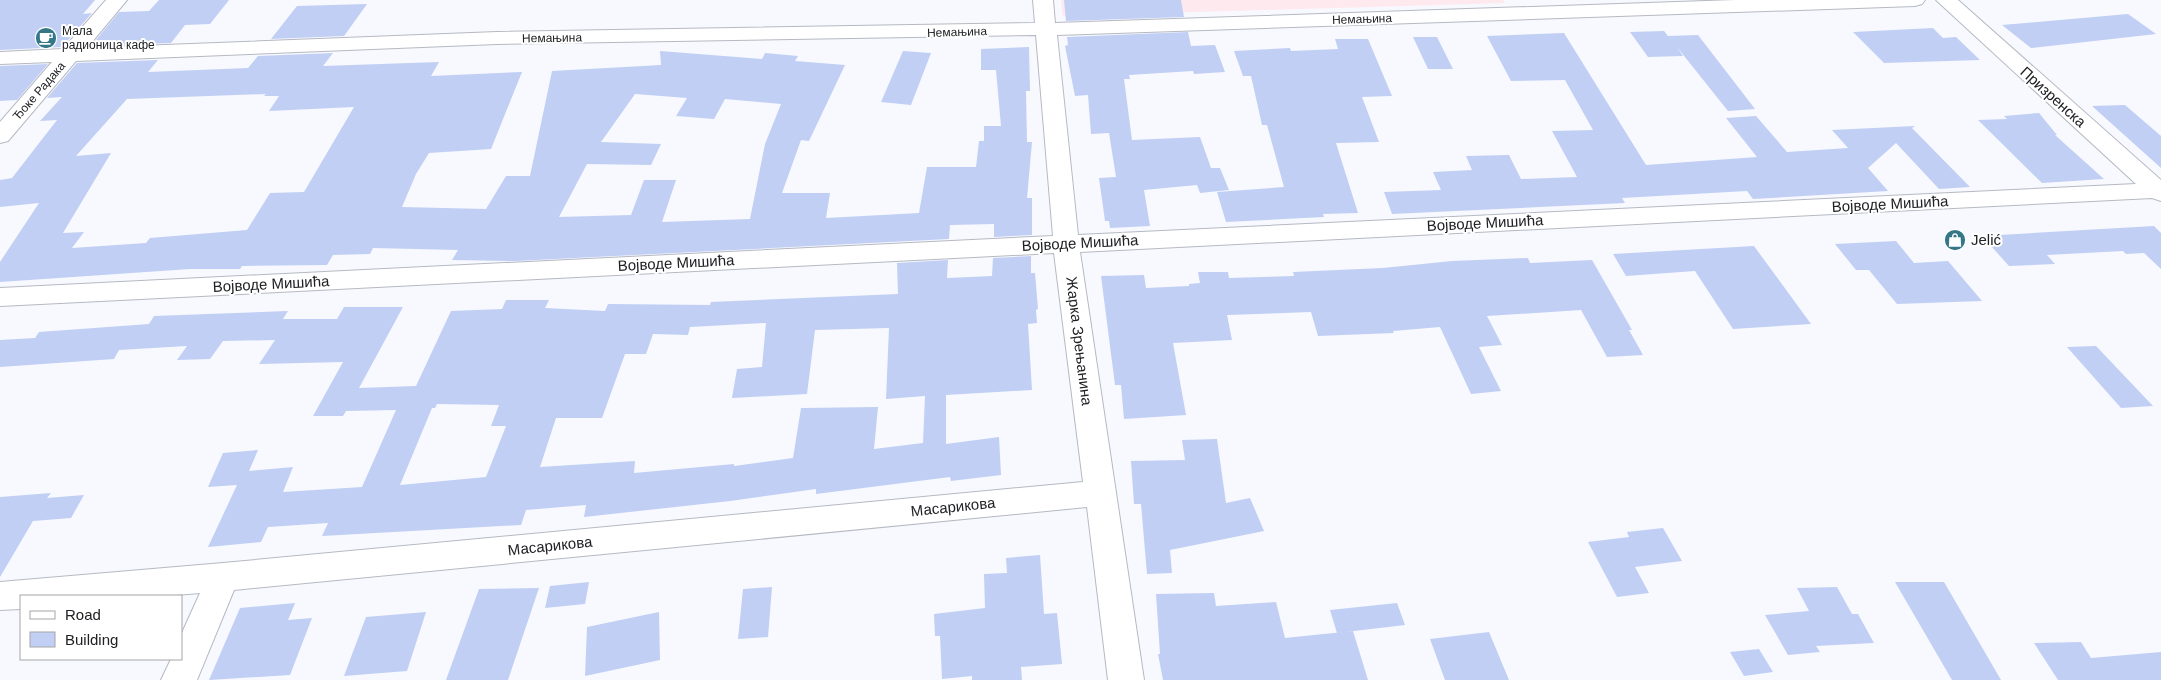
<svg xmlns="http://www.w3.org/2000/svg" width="2161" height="680" font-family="Arial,sans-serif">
  <rect width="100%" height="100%" fill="#f7f9ff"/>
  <!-- education -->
  <polygon fill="#fee9ee" points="1061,0 1503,0 1505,3 1063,16"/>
  <!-- building -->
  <g fill="#c1cff5" fill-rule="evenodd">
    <polygon points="0,0 95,0 83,14 92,13 62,47 0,50"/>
    <polygon points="159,0 229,0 210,24 185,25 171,43 91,46 119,12 149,11"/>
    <polygon points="1064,0 1181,0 1184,17 1066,21"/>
    <polygon points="367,4 344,36 271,39 297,6"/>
    <polygon points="2128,14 2156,34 2031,48 2002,25"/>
    <polygon points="1933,28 1943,38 1956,37 1980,60 1884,63 1853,32"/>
    <polygon points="1664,31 1668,36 1698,35 1755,109 1728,111 1677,47 1683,56 1648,57 1630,32"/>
    <polygon points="1188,32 1191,46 1215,45 1225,72 1194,74 1193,71 1129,75 1130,79 1124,79 1132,140 1200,137 1211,168 1220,168 1229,190 1200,193 1197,185 1144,190 1150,226 1110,228 1109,221 1105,221 1099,178 1116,177 1109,133 1091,134 1088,95 1075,96 1065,46 1068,45 1067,37"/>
    <polygon points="1564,33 1646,165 1757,157 1726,118 1756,116 1787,152 1848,148 1832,130 1915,126 1912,128 1970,187 1939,189 1896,143 1868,168 1888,191 1753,199 1747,191 1622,198 1625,203 1392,214 1384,192 1441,190 1433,172 1472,170 1466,156 1509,155 1521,179 1577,177 1552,131 1593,130 1565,80 1511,81 1487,36"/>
    <polygon points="1413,37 1437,37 1453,69 1428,69"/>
    <polygon points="1335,39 1368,39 1392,96 1362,97 1379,142 1336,143 1358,213 1323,214 1324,217 1226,222 1217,192 1284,187 1267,125 1262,125 1251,76 1243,76 1234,51 1290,48 1291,51 1338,49"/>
    <path d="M 1029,47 L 1030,91 L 1026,91 L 1027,142 L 1032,142 L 1027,198 L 1032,198 L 1032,235 L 994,237 L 994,224 L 950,225 L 949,239 L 516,261 L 452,260 L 458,250 L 373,248 L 370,254 L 333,255 L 327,265 L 242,266 L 240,269 L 190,269 L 0,282 L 0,262 L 39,203 L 0,207 L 0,180 L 12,178 L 57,120 L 40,121 L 62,97 L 47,98 L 77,63 L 158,60 L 148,72 L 248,68 L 258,56 L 333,53 L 323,66 L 439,62 L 431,76 L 522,72 L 491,149 L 429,153 L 416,174 L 402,207 L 486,209 L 506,176 L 530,176 L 552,71 L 661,65 L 660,51 L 762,59 L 765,53 L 798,56 L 795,61 L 845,65 L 809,141 L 801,140 L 782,193 L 830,193 L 826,218 L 919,213 L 927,167 L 976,167 L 979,141 L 984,141 L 984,126 L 1001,126 L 996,70 L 981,70 L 981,49 ZM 266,94 L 264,96 L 279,96 L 269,111 L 354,107 L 304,192 L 270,193 L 247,230 L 150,238 L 146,243 L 72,248 L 84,232 L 63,233 L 111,153 L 76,156 L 127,99 ZM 635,94 L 687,98 L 676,116 L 714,119 L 725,99 L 781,104 L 765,144 L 750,219 L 662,222 L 676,180 L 644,180 L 631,215 L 559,217 L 587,164 L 651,165 L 661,144 L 601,142 Z"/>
    <polygon points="903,51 931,53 911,105 881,102"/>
    <polygon points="48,64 17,100 0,101 0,66"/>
    <polygon points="2125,105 2161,136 2161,168 2092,106"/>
    <polygon points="2039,113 2057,135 2055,135 2104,179 2042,183 1978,120 2007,119 2004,116"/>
    <polygon points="2154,226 2161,233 2161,269 2144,253 2126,254 2123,251 2047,255 2055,264 2009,266 1982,236"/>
    <polygon points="1896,241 1914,263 1948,261 1982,301 1897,304 1869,270 1856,270 1835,244"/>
    <polygon points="1754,246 1811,324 1733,329 1695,271 1626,276 1613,254"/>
    <path d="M 1031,256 L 1031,273 L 1035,273 L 1038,309 L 1036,310 L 1037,323 L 1028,324 L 1032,390 L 946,395 L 946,444 L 999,437 L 1001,475 L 951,481 L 950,477 L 816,494 L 816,489 L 730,501 L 584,517 L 586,505 L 526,510 L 521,525 L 322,536 L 328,523 L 268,527 L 261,542 L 208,547 L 237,485 L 208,487 L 223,453 L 258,450 L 249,471 L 293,467 L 283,492 L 362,487 L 396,410 L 346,411 L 343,416 L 313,416 L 343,362 L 259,364 L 275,340 L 223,341 L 210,359 L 177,360 L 187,346 L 119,350 L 114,359 L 0,367 L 0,340 L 35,338 L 39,332 L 149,324 L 154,316 L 288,311 L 283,319 L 337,319 L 344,307 L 403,307 L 359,388 L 416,386 L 451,311 L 502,309 L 506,300 L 549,300 L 545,308 L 605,311 L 608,304 L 710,305 L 711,302 L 898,294 L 897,263 L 948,260 L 947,278 L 992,276 L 993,258 ZM 766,323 L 762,367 L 737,369 L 732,398 L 807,394 L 815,330 L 889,328 L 886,399 L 925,396 L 923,443 L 874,449 L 878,407 L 801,408 L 793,458 L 734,466 L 734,464 L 634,473 L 635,461 L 540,467 L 556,418 L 602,418 L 625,354 L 646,354 L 653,334 L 688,335 L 690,327 ZM 437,404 L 499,405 L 491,426 L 506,426 L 486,477 L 400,485 L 432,408 L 435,408 Z"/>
    <polygon points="1528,258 1530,263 1592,260 1632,330 1629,330 1643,355 1607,357 1581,310 1487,316 1502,345 1479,347 1501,391 1471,394 1440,327 1393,331 1394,333 1318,336 1311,312 1227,315 1232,340 1173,343 1186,415 1124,419 1121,385 1115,385 1101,276 1144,275 1146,288 1189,286 1189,284 1200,283 1198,272 1228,272 1229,278 1294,276 1293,272 1383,268 1452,261"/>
    <polygon points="2096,346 2153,406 2121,408 2067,347"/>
    <polygon points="1217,439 1226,503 1250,498 1264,531 1170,550 1172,573 1147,574 1141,504 1134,504 1131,461 1185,460 1182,440"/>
    <polygon points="51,493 47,498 84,495 71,518 33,521 0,577 0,497"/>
    <polygon points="1663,528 1682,561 1635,567 1649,593 1617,597 1588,542 1629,537 1627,532"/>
    <polygon points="1040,555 1044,614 1057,613 1062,664 1021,667 1022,680 972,680 972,676 942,679 940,636 935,636 934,614 985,608 984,574 1007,573 1006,558"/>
    <polygon points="589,582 585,604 545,608 550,586"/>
    <polygon points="1895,582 1944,582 2001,680 1952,680"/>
    <polygon points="772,587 768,637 738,639 743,589"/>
    <polygon points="1837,587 1852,614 1858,614 1874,643 1816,646 1820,652 1788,655 1765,615 1809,611 1797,588"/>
    <polygon points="539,588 508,680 446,680 479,589"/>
    <polygon points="1214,593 1216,606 1276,602 1285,638 1353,631 1368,680 1163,680 1158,654 1160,654 1156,594"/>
    <polygon points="295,603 288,620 312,618 290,675 209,680 240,608"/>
    <polygon points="1397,603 1405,625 1337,633 1330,610"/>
    <polygon points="426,612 407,671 344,676 366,617"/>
    <polygon points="659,612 660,660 585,676 587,627"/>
    <polygon points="1489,632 1509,680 1445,680 1430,639"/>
    <polygon points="2081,642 2091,658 2161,652 2161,680 2058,680 2034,643"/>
    <polygon points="1759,649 1773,672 1744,676 1730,652"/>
  </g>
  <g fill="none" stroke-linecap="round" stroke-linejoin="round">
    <!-- minor casing -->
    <g stroke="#b6b9c2" stroke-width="2">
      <polygon id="minor" points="106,0 127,0 87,48 497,32 1035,23 1033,0 1053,0 1055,23 1735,0 1925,0 1922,4 1915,6 1057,35 1078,235 2136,184 1936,0 1958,0 2161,180 2161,201 2152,198 1080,252 1144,680 1108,680 1087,507 234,590 197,680 161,680 171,659 181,659 181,635 200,593 163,596 21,596 21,609 0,610 0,582 223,563 1083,482 1054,253 0,306 0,288 1053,236 1036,35 497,44 76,61 8,141 0,143 0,122 52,62 0,64 0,52 63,49"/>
    </g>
    <!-- minor -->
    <use href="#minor" fill="#fff" fill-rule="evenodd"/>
  </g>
  <!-- icons -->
  <defs>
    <g id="cafe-disc" transform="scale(1.125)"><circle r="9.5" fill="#347787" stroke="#fff"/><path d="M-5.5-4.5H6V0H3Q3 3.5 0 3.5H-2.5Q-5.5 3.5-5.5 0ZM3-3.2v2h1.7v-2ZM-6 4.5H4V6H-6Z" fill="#fff"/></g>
    <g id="shop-disc" transform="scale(1.125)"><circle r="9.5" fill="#347787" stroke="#fff"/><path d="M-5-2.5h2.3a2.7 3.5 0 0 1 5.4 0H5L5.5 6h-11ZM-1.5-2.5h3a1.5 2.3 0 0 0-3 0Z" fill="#fff"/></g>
  </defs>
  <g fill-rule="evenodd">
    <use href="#cafe-disc" x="46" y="38"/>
    <use href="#shop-disc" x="1955" y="240"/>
  </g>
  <g text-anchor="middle" stroke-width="4" stroke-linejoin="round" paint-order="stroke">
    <!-- far-street labels -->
    <g font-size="12" fill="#202124" stroke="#fff">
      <text transform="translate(1362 19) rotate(-2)" y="4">Немањина</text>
      <text transform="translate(957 32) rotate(-2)" y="4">Немањина</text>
      <text transform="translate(552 38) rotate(-1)" y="4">Немањина</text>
      <text transform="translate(39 91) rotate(-49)" y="4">Ђоке Радака</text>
    </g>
    <!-- far-poi labels -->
    <g font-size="12" fill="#202124" stroke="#fff" text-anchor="start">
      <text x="62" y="35">Мала<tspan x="62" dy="14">радионица кафе</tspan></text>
    </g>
    <!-- street labels -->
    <g font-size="15" fill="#202124" stroke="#fff">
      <text transform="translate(2053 97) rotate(42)" y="5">Призренска</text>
      <text transform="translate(1890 204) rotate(-3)" y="5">Војводе Мишића</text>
      <text transform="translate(1485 223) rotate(-3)" y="5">Војводе Мишића</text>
      <text transform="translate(1080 243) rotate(-3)" y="5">Војводе Мишића</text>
      <text transform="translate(676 263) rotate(-3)" y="5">Војводе Мишића</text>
      <text transform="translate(271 284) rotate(-3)" y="5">Војводе Мишића</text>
      <text transform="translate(1079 341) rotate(83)" y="5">Жарка Зрењанина</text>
      <text transform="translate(953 507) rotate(-6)" y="5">Масарикова</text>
      <text transform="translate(550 546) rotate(-6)" y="5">Масарикова</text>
    </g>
    <!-- poi labels -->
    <g font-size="15" fill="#202124" stroke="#fff" text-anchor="start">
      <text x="1971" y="245">Jelić</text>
    </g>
  </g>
  <!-- legend -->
  <rect x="20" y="595" width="162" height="65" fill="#ffffff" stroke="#a6a6a7"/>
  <rect x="30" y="611" width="25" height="8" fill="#ffffff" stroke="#a6a6a7"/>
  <text x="65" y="620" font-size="15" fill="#202124">Road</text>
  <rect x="30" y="632" width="25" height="15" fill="#c1cff5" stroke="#a6a6a7"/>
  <text x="65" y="645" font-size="15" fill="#202124">Building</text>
</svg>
